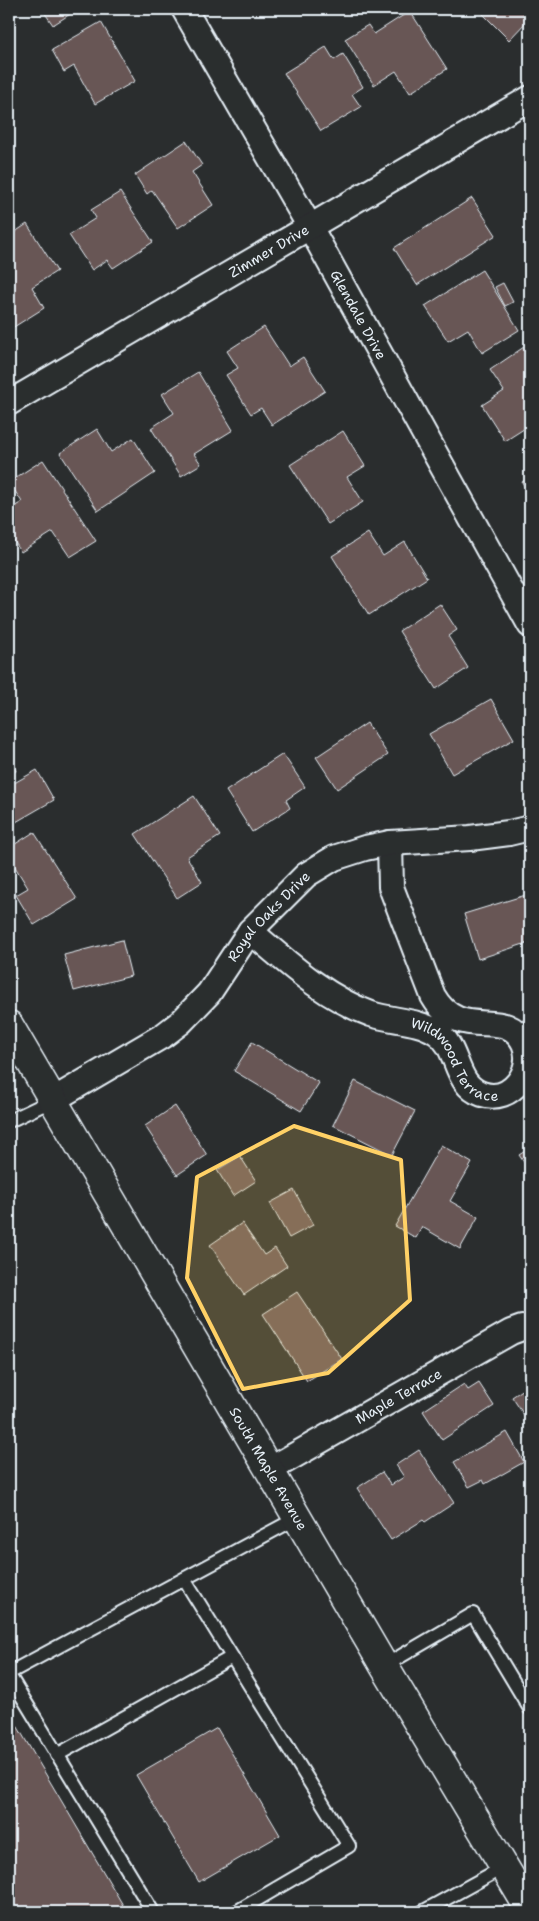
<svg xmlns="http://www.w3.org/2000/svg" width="539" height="1921" font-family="'Shantell Sans',sans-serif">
  <rect width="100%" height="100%" fill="#2a2d2e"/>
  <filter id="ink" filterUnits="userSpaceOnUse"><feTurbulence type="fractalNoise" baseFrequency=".02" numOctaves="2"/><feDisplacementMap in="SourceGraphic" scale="10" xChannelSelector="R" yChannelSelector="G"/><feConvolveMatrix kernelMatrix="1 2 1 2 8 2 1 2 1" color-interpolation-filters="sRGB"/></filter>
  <g filter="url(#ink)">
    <!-- building -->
    <g fill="#685654" stroke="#e8f1f8">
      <polygon points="42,9 78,9 53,25"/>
      <polygon points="478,9 530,9 530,23 528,20 509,40"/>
      <polygon points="410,11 447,69 410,93 396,71 374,85 345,39 368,25 374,34"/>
      <polygon points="101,22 135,81 95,104 74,66 64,72 52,50"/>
      <polygon points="326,47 334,60 343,54 363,87 352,94 361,107 321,131 284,73"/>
      <polygon points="186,141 202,165 192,172 213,205 178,228 152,190 147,194 135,175"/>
      <polygon points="120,192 153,242 113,268 107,260 92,270 69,235 96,218 91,210"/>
      <polygon points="472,198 496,235 417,285 394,248"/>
      <polygon points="27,224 57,271 32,287 44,308 9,330 9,236"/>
      <polygon points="482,270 519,330 482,353 468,329 448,341 425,306"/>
      <polygon points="503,283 513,302 505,306 495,287"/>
      <polygon points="264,327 289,366 303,357 325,391 272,425 261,408 251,414 226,375 238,368 227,351"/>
      <polygon points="524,347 530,356 530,425 505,441 482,405 504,391 490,370"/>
      <polygon points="198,372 233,430 194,454 201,464 181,476 151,428 174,413 162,394"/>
      <polygon points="97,429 111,452 133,438 155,473 98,511 60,453"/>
      <polygon points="343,431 365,466 347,477 363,502 328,524 290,465"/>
      <polygon points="43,460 96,541 70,557 53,532 21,552 9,533 9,510 22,502 9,482"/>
      <polygon points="530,477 530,496 522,482"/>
      <polygon points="368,533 383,556 405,542 427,578 369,615 332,556"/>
      <polygon points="440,604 457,630 448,636 468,668 436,689 399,631"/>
      <polygon points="491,699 514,739 452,774 429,734"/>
      <polygon points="367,723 388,755 337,789 316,757"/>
      <polygon points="283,754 305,787 286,800 290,808 252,832 226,791"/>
      <polygon points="9,756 16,771 9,775"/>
      <polygon points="37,770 54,800 9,826 9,786"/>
      <polygon points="194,796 220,836 187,857 202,882 177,898 135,834"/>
      <polygon points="34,832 77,899 34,925 16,895 28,888 9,857 9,848"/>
      <polygon points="529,894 530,942 478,959 464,914"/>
      <polygon points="122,940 131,976 74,991 64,955"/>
      <polygon points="252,1042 319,1083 301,1111 234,1071"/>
      <polygon points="355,1081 415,1111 392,1155 333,1125"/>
      <polygon points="175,1106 207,1155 177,1175 145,1126"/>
      <polygon points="441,1145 472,1163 450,1201 478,1217 460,1249 422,1227 416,1238 395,1226"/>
      <polygon points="530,1148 530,1171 519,1155"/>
      <polygon points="240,1156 256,1181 233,1196 217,1170"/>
      <polygon points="294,1190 313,1225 289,1238 270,1203"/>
      <polygon points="242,1223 264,1255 275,1248 287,1266 244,1295 210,1245"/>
      <polygon points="297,1292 342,1359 307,1381 263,1314"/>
      <polygon points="479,1383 494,1406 442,1440 423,1411 464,1384 468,1390"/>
      <polygon points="530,1385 530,1424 512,1397"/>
      <polygon points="507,1432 524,1462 485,1484 483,1480 469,1487 454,1462"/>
      <polygon points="419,1450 454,1503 425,1522 423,1520 391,1540 357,1488 382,1472 391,1485 404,1477 396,1465"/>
      <polygon points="9,1712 127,1912 9,1912"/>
      <polygon points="217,1728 280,1835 199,1882 136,1775"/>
    </g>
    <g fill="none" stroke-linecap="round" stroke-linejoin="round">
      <!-- lane casing -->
      <g stroke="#e8f1f8" stroke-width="16">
        <g id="lane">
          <polyline points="9,1121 53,1100"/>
          <polyline points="184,1579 349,1846 236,1912"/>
          <polyline points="384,1666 473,1614 530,1709"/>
          <polyline points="9,1673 297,1518"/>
          <polyline points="9,1675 153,1912"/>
          <polyline points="57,1755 232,1657"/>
          <polyline points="422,1912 504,1867"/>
        </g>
      </g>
      <!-- street casing -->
      <g stroke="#e8f1f8" stroke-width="28">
        <g id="street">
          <path id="s1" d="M 184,9 L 310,227 L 530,625"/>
          <path id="s2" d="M 9,403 L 530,98"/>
          <path id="s3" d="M 250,931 C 288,963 324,997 371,1014 C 392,1021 418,1020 436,1032 C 460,1047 453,1084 482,1094 C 511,1104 536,1070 524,1043 C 505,1004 461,1045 433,996 L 391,887 L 390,843"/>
          <path id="s4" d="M 53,1100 L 164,1035 L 181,1022 L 209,993 L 250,931 L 306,875 L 334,858 L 365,848 L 390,843 L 470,838 L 509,833 L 530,828"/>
          <path id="s5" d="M 269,1470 L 511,1332 L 522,1328 L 530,1328"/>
        </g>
      </g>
      <!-- secondary casing -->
      <g stroke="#e8f1f8" stroke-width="31">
        <g id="secondary">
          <path id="s6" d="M 9,1025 L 384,1666 L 530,1910"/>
        </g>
      </g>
      <!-- lane -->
      <use href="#lane" stroke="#2a2d2e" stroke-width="12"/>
      <!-- street -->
      <use href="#street" stroke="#2a2d2e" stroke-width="24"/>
      <!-- secondary -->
      <use href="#secondary" stroke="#2a2d2e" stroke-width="28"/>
    </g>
  </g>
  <!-- marked area -->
  <path fill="#ffd166" fill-opacity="0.2" stroke="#ffd166" stroke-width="4" stroke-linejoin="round" d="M 294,1126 L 401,1160 L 410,1300 L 328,1373 L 243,1389 L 187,1278 L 197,1177 Z"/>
  <g text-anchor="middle" stroke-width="5" stroke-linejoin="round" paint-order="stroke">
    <!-- street labels -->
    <g font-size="14" fill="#e8f1f8" stroke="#2a2d2e">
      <text dy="5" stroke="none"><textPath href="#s2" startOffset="301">Zimmer Drive</textPath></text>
      <text dy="5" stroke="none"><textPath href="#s1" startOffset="352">Glendale Drive</textPath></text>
      <text dy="5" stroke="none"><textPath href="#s4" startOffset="288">Royal Oaks Drive</textPath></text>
      <text dy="5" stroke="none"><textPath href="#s3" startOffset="250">Wildwood Terrace</textPath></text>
      <text dy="5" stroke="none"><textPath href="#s5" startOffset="149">Maple Terrace</textPath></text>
      <text dy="5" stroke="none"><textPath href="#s6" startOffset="514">South Maple Avenue</textPath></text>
    </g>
  </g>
  <!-- margin -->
  <rect width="539" height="1921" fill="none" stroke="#2a2d2e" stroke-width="30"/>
  <rect x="15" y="15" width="509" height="1891" fill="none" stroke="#e8f1f8" stroke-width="2" filter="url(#ink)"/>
</svg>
